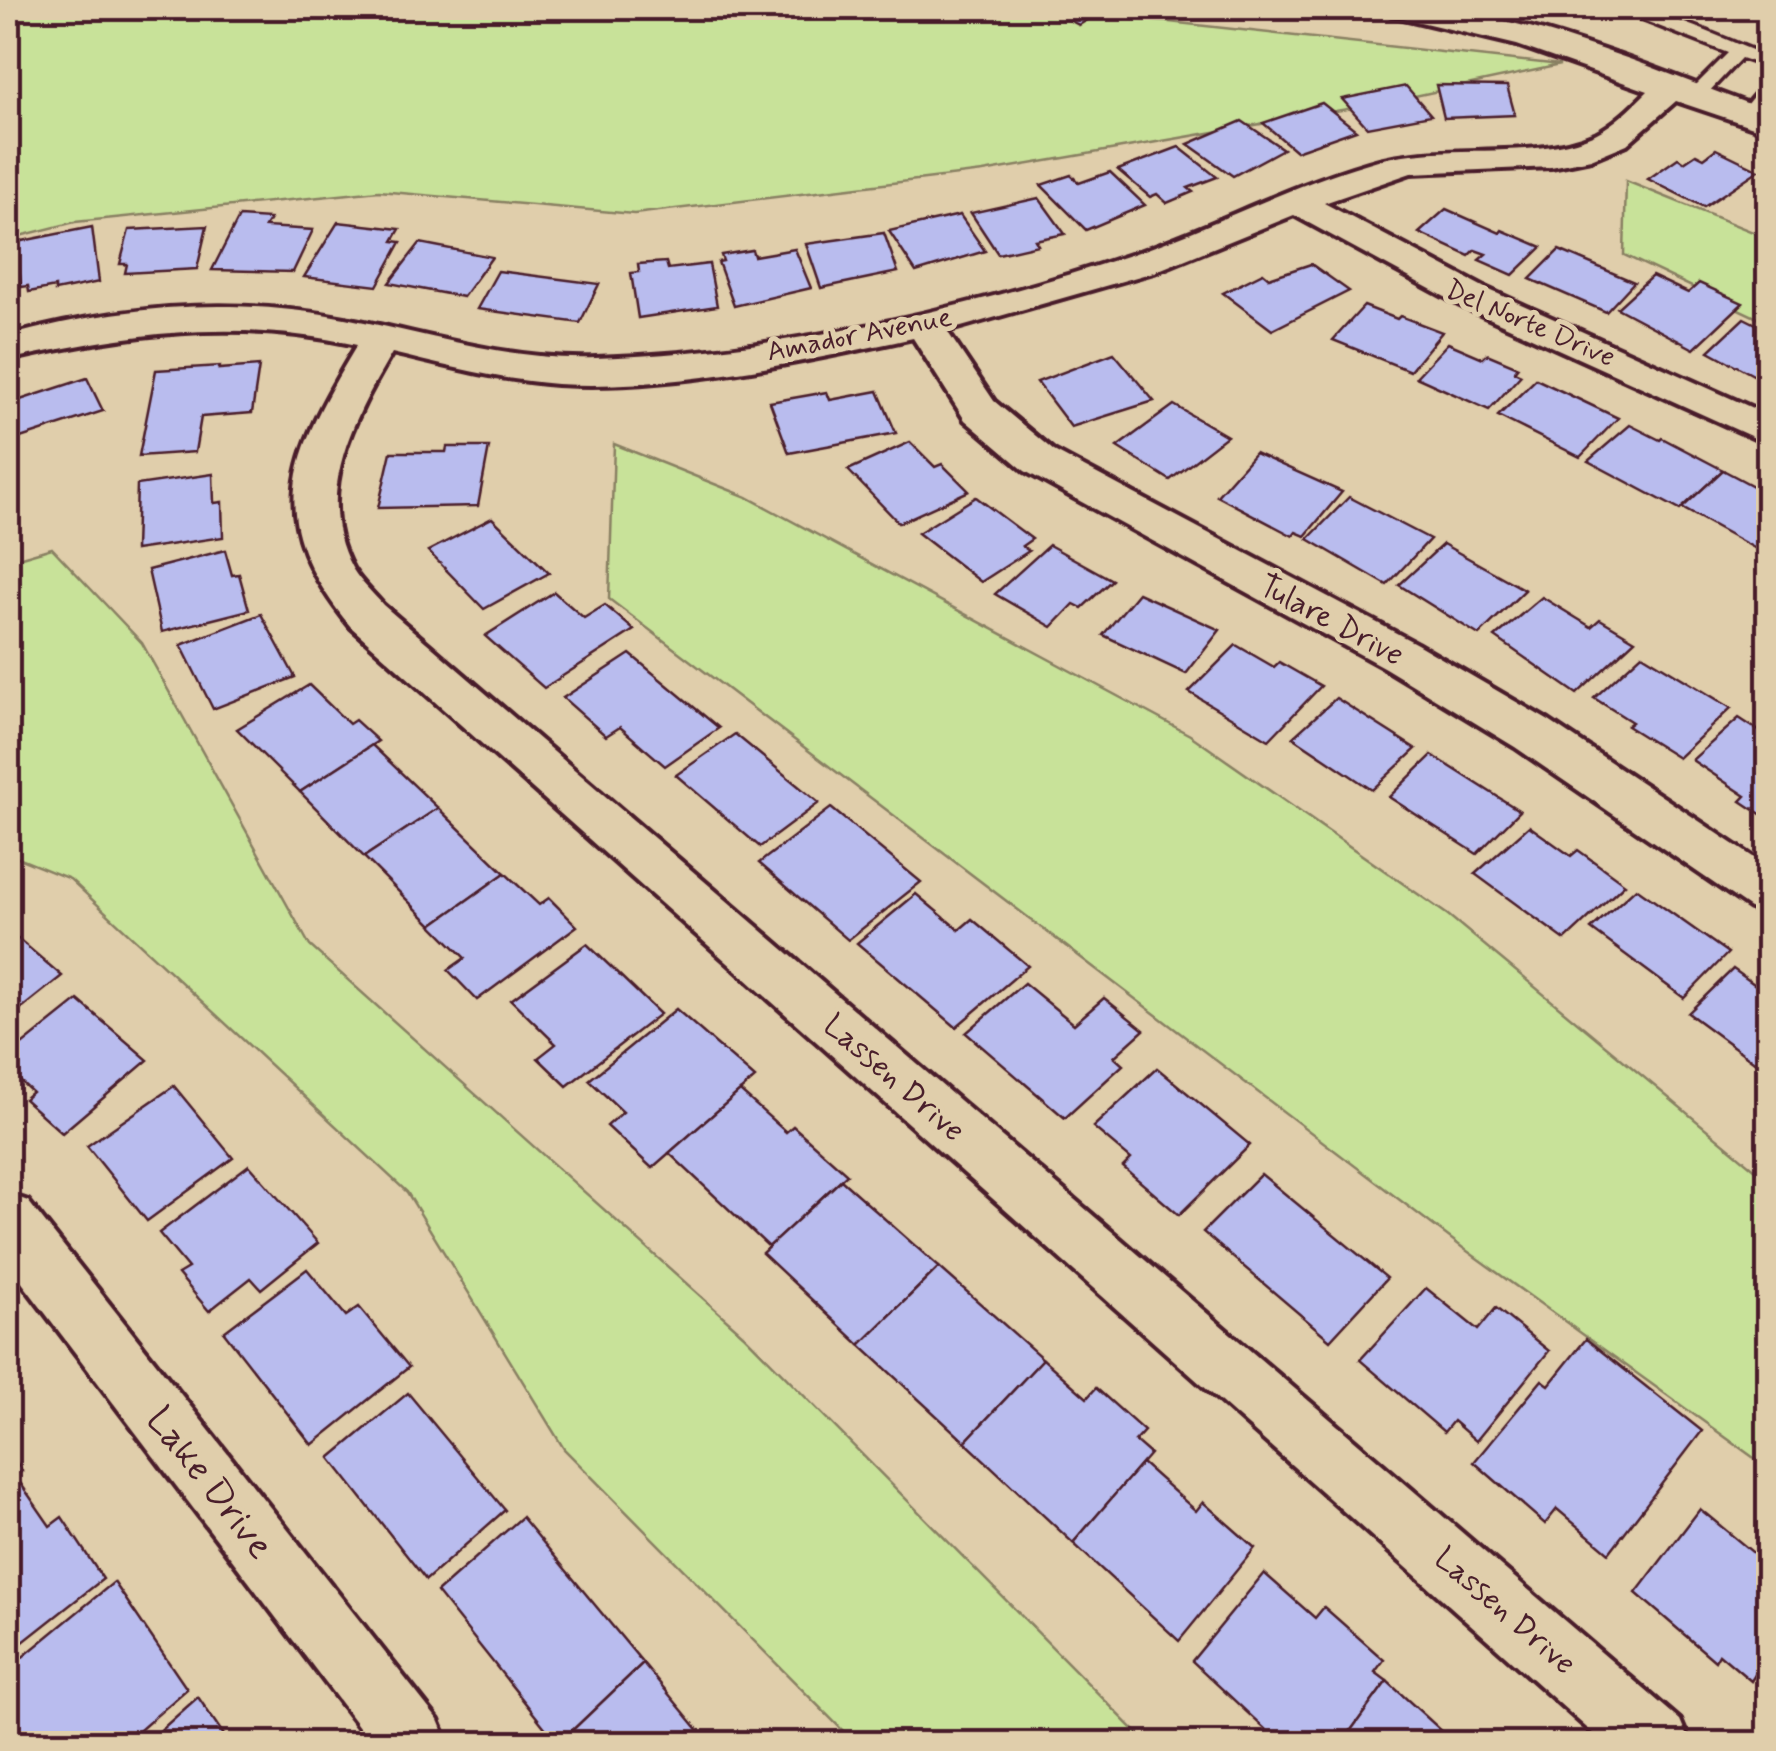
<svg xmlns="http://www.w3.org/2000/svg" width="1776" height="1751" font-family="Mynerve,sans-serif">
  <rect width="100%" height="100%" fill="#e0ceab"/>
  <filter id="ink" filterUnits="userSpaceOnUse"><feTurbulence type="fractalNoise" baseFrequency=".01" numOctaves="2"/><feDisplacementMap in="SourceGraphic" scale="20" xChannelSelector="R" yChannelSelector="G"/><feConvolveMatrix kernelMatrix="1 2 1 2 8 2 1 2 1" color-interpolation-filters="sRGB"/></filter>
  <g filter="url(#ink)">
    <!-- green -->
    <g fill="#c8e299" stroke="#898062" stroke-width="2.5">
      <polygon points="8,8 965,8 1169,22 1560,65 1382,103 983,172 634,214 379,191 75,222 8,239"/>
      <polygon points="1626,181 1768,238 1768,323 1624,255"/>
      <polygon points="614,444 747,497 1190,735 1448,915 1768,1180 1768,1468 1463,1248 609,599"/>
      <polygon points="52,548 142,643 310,946 745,1336 1147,1743 855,1743 564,1449 407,1192 70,879 8,854 8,561"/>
    </g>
    <!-- building -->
    <g fill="#b9bcee" stroke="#4a1f2b" stroke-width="2.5">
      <polygon points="1046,8 1107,8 1079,25"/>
      <polygon points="1436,85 1507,86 1515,115 1444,118"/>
      <polygon points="1406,86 1431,115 1367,127 1342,99"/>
      <polygon points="1322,103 1356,130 1296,151 1263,123"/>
      <polygon points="1242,121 1283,149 1233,176 1188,144"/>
      <polygon points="1179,147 1217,177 1188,188 1193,192 1167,203 1157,194 1150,197 1118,170"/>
      <polygon points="1716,149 1759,170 1704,207 1648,179 1678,158 1684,162 1696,154 1704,158"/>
      <polygon points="1110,172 1145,205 1086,230 1041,185 1071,175 1079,183"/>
      <polygon points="1039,198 1065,234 1035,240 1038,245 998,254 971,213"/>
      <polygon points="1446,209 1500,233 1502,230 1542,247 1513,275 1479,260 1486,254 1475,250 1469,256 1419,233"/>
      <polygon points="960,215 985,251 916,272 889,231"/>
      <polygon points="239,217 270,219 265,227 313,230 293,272 212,270"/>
      <polygon points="338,222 400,229 393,241 401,242 377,286 304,277"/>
      <polygon points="207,226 197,269 125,273 127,264 120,264 129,230"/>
      <polygon points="92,227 99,282 55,291 55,287 29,292 28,286 21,287 17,242"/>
      <polygon points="884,233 898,272 821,288 806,244"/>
      <polygon points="420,243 492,257 463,297 389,283"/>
      <polygon points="795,249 811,288 734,306 718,262 723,261 721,255 752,250 754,256"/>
      <polygon points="1559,250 1634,282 1606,312 1530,279"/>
      <polygon points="666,262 668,269 709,264 717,306 638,318 631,273 639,272 638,264"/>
      <polygon points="1311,264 1349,291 1272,330 1223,293 1263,273 1269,278"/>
      <polygon points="498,271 599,284 580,323 477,309"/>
      <polygon points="1652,276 1688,293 1699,283 1743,303 1694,349 1617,308"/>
      <polygon points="1364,306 1397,319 1400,316 1442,332 1410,371 1333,340"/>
      <polygon points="1744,318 1768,330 1768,383 1709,351"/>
      <polygon points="1448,343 1483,358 1487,354 1518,367 1514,372 1521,375 1489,410 1416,377"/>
      <polygon points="1114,353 1154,401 1071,427 1037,382"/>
      <polygon points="220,366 219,369 259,366 252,413 201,417 195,452 139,456 156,370"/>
      <polygon points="87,378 103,411 8,442 8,404"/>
      <polygon points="1536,379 1618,418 1580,457 1498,416"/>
      <polygon points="878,391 896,433 789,453 770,402 827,392 830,400"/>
      <polygon points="1174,405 1227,436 1170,480 1117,447"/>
      <polygon points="1630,425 1660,440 1662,438 1723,470 1680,510 1588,461"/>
      <polygon points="910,442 935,467 942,464 969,491 899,523 848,470"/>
      <polygon points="447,447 489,447 478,506 378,508 391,452 446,452"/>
      <polygon points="1255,453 1342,492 1305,536 1296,532 1293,536 1217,496"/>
      <polygon points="1723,470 1759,489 1768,490 1767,555 1682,508"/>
      <polygon points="213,474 214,503 222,502 223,537 135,550 137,485"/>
      <polygon points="976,497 1032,539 1022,546 1029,551 981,582 918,533"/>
      <polygon points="1349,497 1430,539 1387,585 1308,539"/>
      <polygon points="492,518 549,573 484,609 428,551"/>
      <polygon points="1443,544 1525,590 1479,635 1399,585"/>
      <polygon points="1049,545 1112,580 1082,608 1074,604 1052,627 995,594"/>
      <polygon points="225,550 232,575 239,574 249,610 162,632 148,570"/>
      <polygon points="554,592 584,618 605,605 634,630 544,688 485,636"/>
      <polygon points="1138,593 1220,630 1186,674 1103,635"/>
      <polygon points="1542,597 1591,627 1600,619 1635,640 1577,694 1495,637"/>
      <polygon points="261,614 295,677 213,709 181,645"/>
      <polygon points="1236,645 1274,667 1279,662 1321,686 1269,740 1189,692"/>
      <polygon points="630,654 719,728 665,766 620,727 606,736 563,698"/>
      <polygon points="1642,654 1731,708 1678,758 1627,726 1632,722 1594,698"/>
      <polygon points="309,685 349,724 355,720 378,741 300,792 237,729"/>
      <polygon points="1336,698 1416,749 1372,790 1293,737"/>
      <polygon points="1739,718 1768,737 1768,819 1741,801 1746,796 1692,760"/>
      <polygon points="735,734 819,803 760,847 676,775"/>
      <polygon points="372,745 438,808 364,857 300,792"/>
      <polygon points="1432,755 1520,811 1477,854 1389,797"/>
      <polygon points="438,808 505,873 432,925 364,857"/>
      <polygon points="831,808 921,882 848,940 759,863"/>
      <polygon points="1529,826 1571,856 1578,850 1625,884 1565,940 1475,874"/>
      <polygon points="505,873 539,905 549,898 577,926 477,1000 448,970 465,958 432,925"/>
      <polygon points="1636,888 1728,953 1684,998 1591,929"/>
      <polygon points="916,894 959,930 972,919 1028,966 956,1027 857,943"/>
      <polygon points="8,930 62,976 8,1019"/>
      <polygon points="587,944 660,1014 567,1086 538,1058 556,1044 511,1000"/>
      <polygon points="1733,969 1768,994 1768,1072 1688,1013"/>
      <polygon points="1024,983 1074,1024 1104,998 1144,1030 1114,1057 1123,1065 1065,1118 966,1033"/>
      <polygon points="78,1000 148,1060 62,1133 24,1099 32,1092 8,1070 8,1056"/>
      <polygon points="676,1009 755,1078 652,1168 607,1126 623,1112 589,1080"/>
      <polygon points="1157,1068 1250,1145 1179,1215 1123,1167 1131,1159 1093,1127"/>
      <polygon points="174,1086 233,1158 147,1221 87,1146"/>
      <polygon points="740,1091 786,1132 793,1126 847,1174 769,1247 669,1153"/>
      <polygon points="249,1165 318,1243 261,1289 251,1278 209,1311 178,1274 188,1268 159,1233"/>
      <polygon points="1261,1174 1387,1278 1330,1340 1203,1232"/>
      <polygon points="841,1180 939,1267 860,1345 762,1253"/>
      <polygon points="939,1267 1043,1359 965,1442 860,1345"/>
      <polygon points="307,1269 346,1316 359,1307 409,1367 312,1445 224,1332"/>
      <polygon points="1426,1288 1478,1330 1496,1308 1549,1351 1476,1441 1453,1421 1444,1432 1360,1360"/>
      <polygon points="1586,1339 1702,1431 1609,1553 1557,1509 1545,1524 1474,1462 1542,1380 1549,1385"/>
      <polygon points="1043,1359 1087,1398 1096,1388 1144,1431 1135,1441 1150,1454 1073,1543 965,1442"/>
      <polygon points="408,1393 505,1510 426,1580 330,1458"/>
      <polygon points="8,1449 22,1471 8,1482"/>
      <polygon points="1142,1463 1196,1511 1203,1502 1255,1548 1179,1641 1073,1543"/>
      <polygon points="21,1484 50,1526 62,1517 103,1579 8,1654 8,1494"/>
      <polygon points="1700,1509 1768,1565 1768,1679 1758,1670 1751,1681 1719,1654 1715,1661 1636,1593"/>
      <polygon points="522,1517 643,1663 558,1744 437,1592"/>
      <polygon points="1264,1573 1315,1618 1324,1607 1384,1660 1375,1672 1387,1681 1341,1744 1281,1744 1192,1661"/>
      <polygon points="114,1582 187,1689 124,1744 8,1744 8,1688 11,1685 8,1669"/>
      <polygon points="643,1663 710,1744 558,1744"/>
      <polygon points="1387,1681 1456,1744 1341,1744"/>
      <polygon points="198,1697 230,1744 145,1744"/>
    </g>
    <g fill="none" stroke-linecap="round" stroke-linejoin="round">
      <!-- lane casing -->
      <g stroke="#4a1f2b" stroke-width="7">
        <g id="lane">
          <path d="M 1612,8 C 1657,5 1725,41 1768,56 L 1768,67 L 1741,58 L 1702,99 L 1690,99 L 1690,91 L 1728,53 Z"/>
          <path d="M 1768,86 L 1768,101 L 1754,119 L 1742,119 C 1740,109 1757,89 1768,86 Z"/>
        </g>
      </g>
      <!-- street casing -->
      <g stroke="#4a1f2b" stroke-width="8">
        <g id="street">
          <path d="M 1386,8 C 1500,0 1659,72 1768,111 L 1768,132 L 1676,101 L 1627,144 L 1591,159 L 1551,167 L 1411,173 L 1324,203 L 1485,288 L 1768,415 L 1768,444 L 1458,304 L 1294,215 L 1154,272 L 947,331 L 994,401 L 1054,451 L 1417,644 L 1549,721 L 1768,867 L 1768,913 L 1750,908 L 1515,747 L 1385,668 L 1025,471 L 965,420 L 913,338 C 804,362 667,391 557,384 C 501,380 446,366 392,353 C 354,418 312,494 352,568 C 360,582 373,593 383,605 L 1680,1720 L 1690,1744 L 1605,1744 L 351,627 C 261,517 290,457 357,345 C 234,318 128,333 8,360 L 8,336 C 119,306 231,296 345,318 C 428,334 510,361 596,358 C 776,352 960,312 1130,255 C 1210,228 1286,187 1368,163 C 1441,140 1529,163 1595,134 C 1615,124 1632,107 1648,91 L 1517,45 L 1391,15 Z"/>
          <polygon points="8,1194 28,1201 438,1720 448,1744 372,1744 8,1264"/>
        </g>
      </g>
      <!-- lane -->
      <use href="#lane" fill="#e0ceab" fill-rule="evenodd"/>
      <!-- street -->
      <use href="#street" fill="#e0ceab" fill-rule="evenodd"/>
    </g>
  </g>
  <g text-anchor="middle" stroke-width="10" stroke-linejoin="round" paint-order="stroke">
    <!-- far-street labels -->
    <g font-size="28" fill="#4a1f2b" stroke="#e0ceab">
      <text transform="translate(1531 322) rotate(23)" y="10">Del Norte Drive</text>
      <text transform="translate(859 333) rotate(-11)" y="10">Amador Avenue</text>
    </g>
    <!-- street labels -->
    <g font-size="32" fill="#4a1f2b" stroke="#e0ceab">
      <text transform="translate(1332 619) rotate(28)" y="11">Tulare Drive</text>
      <text transform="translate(895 1077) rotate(41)" y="11">Lassen Drive</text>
      <text transform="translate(1506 1610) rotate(41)" y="11">Lassen Drive</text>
    </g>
    <!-- near-street labels -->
    <g font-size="38" fill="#4a1f2b" stroke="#e0ceab">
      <text transform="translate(211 1482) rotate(52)" y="13">Lake Drive</text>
    </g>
  </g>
  <!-- margin -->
  <rect width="1776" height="1751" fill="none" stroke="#e0ceab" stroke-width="40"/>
  <rect x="20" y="20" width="1736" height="1711" fill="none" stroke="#4a1f2b" stroke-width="4" filter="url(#ink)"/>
</svg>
